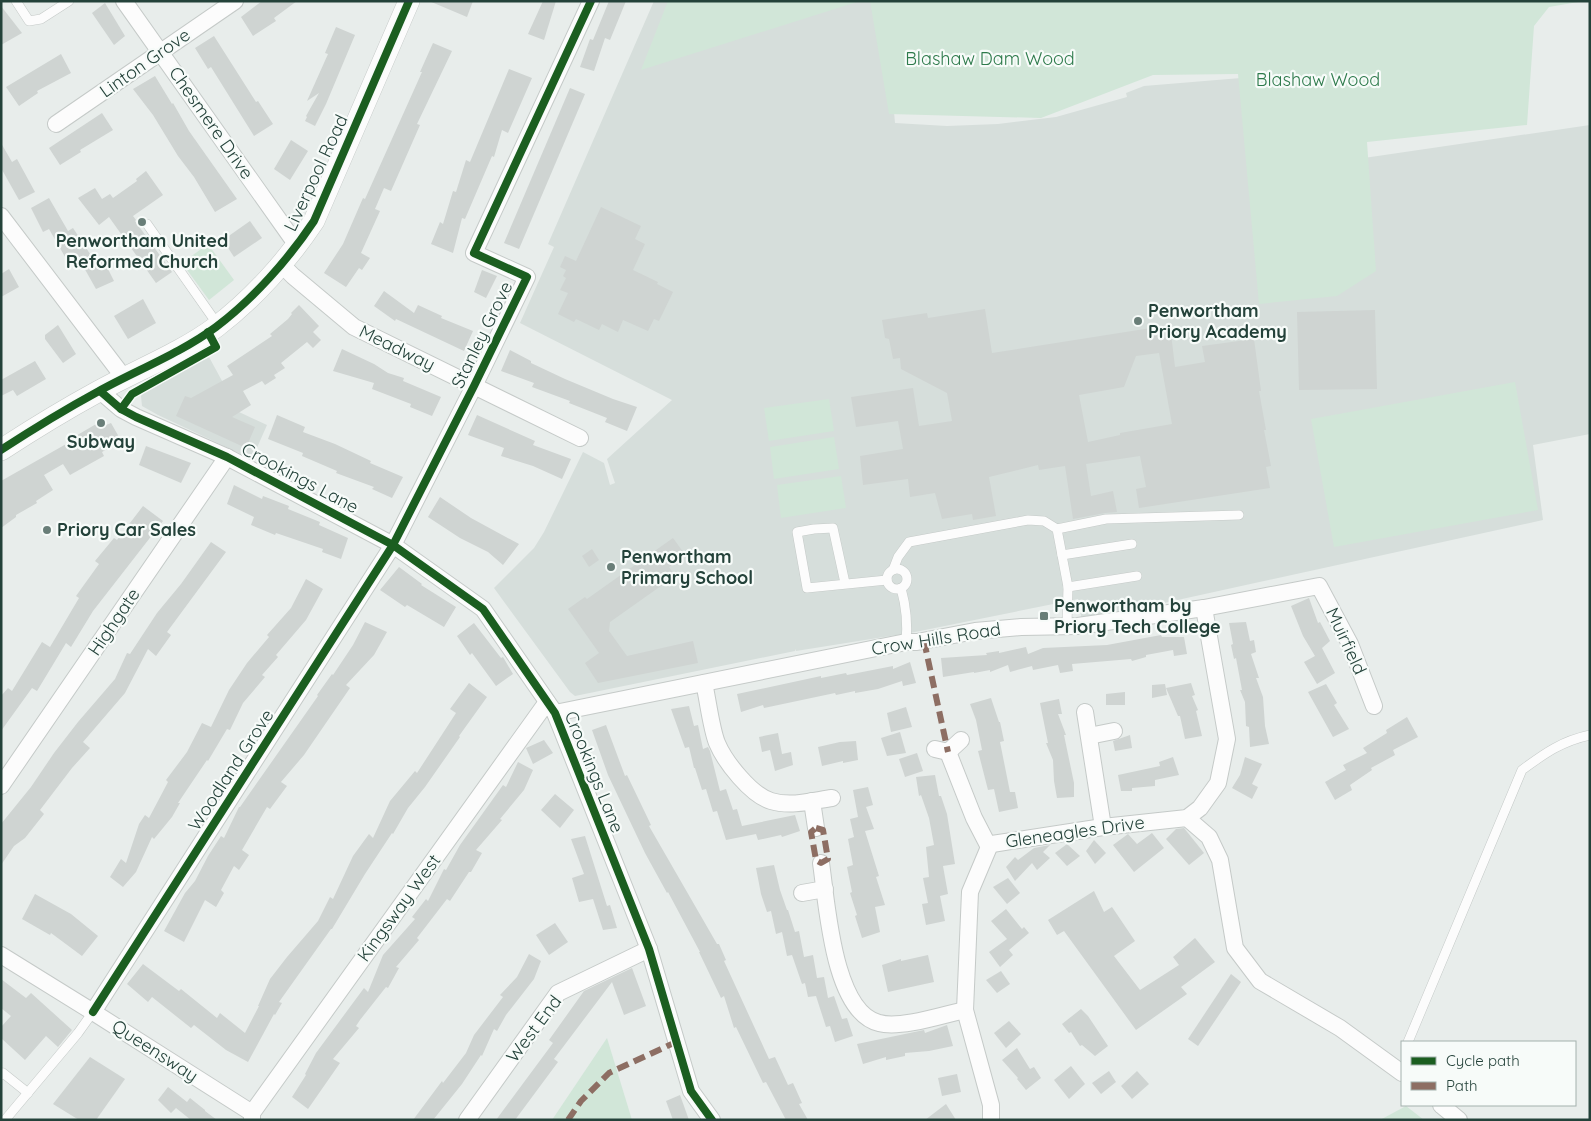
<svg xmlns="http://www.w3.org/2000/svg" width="1591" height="1121" font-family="Quicksand,sans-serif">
  <rect width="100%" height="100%" fill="#e8edeb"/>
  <!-- built -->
  <g fill="#d6dedb">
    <polygon points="654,1 884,1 895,123 947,126 998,124 1056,117 1127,97 1126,93 1144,86 1253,77 1261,173 1590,125 1590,434 1533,445 1543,520 1082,621 1078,599 915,632 796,651 795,649 795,651 575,696 570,692 494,588 534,548 544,532 583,452 604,463 610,485 615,483 607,459 672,400 520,323 554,247 548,244"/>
    <polygon points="209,357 239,412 267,425 252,459 158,415 142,406 141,396 144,391"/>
  </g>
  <!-- green -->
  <g fill="#d1e6d8">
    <polygon points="668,1 860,1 641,70"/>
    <polygon points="870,1 1584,1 1549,7 1534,26 1527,125 1367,142 1376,271 1337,296 1259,304 1238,74 1153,75 1041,118 889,114"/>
    <polygon points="208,244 234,280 209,300 182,263"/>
    <polygon points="1515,382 1538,510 1334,547 1311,419"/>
    <polygon points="829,399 834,431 769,441 764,408"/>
    <polygon points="834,437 839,469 774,479 770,447"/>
    <polygon points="841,476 846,508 781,518 777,485"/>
    <polygon points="607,1038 632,1120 552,1120"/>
    <polygon points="1406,1106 1424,1120 1380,1120"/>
  </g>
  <!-- building -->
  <g fill="#cfd4d2" fill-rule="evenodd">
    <polygon points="262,1 297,1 274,18 276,21 253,36 241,17"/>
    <polygon points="429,1 473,1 467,17"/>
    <polygon points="543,1 556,1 544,40 528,34"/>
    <polygon points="609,1 626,1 610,40 605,38 594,71 580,67 590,39 593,40"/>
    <polygon points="105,3 125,36 114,45 92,13"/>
    <polygon points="1,6 22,33 1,45"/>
    <polygon points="336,27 355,35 326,104 315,126 305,121 307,117 306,116 319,93 307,101 328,54 325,53"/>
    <polygon points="214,36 256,102 258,101 273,124 254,136 211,67 208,69 195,48"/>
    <polygon points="433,43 452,51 417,124 420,125 391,191 384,188 375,209 380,211 361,253 370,258 362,270 359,268 346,287 324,273 343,244 363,198 365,199 422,72 420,72"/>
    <polygon points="61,54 71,73 37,91 38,93 19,106 6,87"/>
    <polygon points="509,69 532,78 508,133 502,130 494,157 492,156 465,219 462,218 453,253 431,244 440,222 443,224 453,191 456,192 466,160 470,162"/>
    <polygon points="155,76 172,104 173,103 189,131 237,199 215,212 194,177 178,156 153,115 133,89"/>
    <polygon points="570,88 585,94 519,249 504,243"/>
    <polygon points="102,113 113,130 80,150 81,152 60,165 49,148"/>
    <polygon points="291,140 308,151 290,180 274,169"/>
    <polygon points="1,143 12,162 17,159 35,192 19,200 1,168"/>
    <polygon points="146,171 163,195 133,216 136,220 135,221 172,272 156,283 109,217 99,225 78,198 95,188 102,199 110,194 113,198 137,181 136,179"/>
    <polygon points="49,198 68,231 73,228 94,260 102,257 114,281 96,289 78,257 68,262 49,229 43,232 31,208"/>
    <polygon points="601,207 641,226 635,239 645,244 633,270 658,282 657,284 673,292 659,321 654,319 648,331 623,320 618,332 602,324 599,330 576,319 574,322 558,314 568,293 560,290 566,278 563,276 566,270 560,267 565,256 576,261"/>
    <polygon points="250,221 262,238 234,257 223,240"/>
    <polygon points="9,269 19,287 1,297 1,274"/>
    <polygon points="482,270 497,276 486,298 474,292"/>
    <polygon points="384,291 414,313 418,305 442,316 441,318 473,331 464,351 396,319 395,321 374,306"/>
    <polygon points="143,299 156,323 128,339 114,316"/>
    <polygon points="299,305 319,326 313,332 321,340 313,348 307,342 281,363 285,368 274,375 276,378 265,385 262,381 243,391 251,405 232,417 255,427 246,448 176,416 185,396 191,398 233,375 227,366 272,336 270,334 288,319 292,314 291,313"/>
    <path d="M 985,309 L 992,353 L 1170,325 L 1175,367 L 1205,362 L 1202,346 L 1254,339 L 1261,391 L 1259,391 L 1266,430 L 1264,430 L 1271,466 L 1266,467 L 1270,488 L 1139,508 L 1136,489 L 1146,487 L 1140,456 L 1086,464 L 1091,496 L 1113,491 L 1117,512 L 1105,513 L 1073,519 L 1065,466 L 1039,470 L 1038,465 L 989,477 L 996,516 L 973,520 L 972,514 L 942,519 L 935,493 L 910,497 L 908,479 L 863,485 L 860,456 L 903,449 L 898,421 L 856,427 L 851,397 L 913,388 L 919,426 L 952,421 L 947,393 L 901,369 L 900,358 L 893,359 L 889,339 L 885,338 L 882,320 L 927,313 L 928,318 ZM 1159,353 L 1172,424 L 1120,433 L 1120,435 L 1088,442 L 1079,395 L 1124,387 L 1136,356 Z"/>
    <polygon points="1375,310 1377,389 1299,390 1297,312"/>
    <polygon points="58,325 76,354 63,363 45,339 45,335"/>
    <polygon points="342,349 374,364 388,373 404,378 403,381 441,397 432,416 410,407 411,404 372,389 374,383 333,371"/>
    <polygon points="510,350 531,361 531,363 565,379 613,399 637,407 627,431 605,422 607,418 569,403 570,401 532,387 534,383 501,371"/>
    <polygon points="35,361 46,379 17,396 13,390 1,396 1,380"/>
    <polygon points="277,415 305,427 303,432 335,444 371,461 370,463 403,477 392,498 372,489 374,487 336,473 337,471 302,456 303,453 268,439"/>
    <polygon points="477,415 535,441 533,445 571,459 562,479 533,466 501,456 504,448 468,435"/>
    <polygon points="103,420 106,425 111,423 119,437 110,442 112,446 102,452 104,456 70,475 63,464 44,475 53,490 36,501 37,503 16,515 16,517 1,528 1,481 75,439 74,437"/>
    <polygon points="146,446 191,463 181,483 139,465"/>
    <polygon points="234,485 262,499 263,496 289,506 288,509 320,522 319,525 348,538 341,559 322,552 323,549 276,533 275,535 251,525 254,517 227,504"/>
    <polygon points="440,497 471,518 519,544 503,565 488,552 460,538 428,517"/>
    <polygon points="143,506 163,521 93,611 71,647 66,643 37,691 32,688 1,731 1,696 8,688 12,691 42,642 50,647 79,598 76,596 99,564 95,561 114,538 117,540"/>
    <polygon points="673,538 686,556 669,567 675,576 610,622 609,631 627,656 693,641 698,663 598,683 585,663 599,653 568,609 585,597 587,599"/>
    <polygon points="211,542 226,552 167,632 171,635 156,656 148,649 125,693 83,742 90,748 72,768 40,810 44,814 25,838 14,846 1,865 1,824 31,787 54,753 78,722 115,679 127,653 130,654 157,613 181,584"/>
    <polygon points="592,549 599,560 589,567 582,556"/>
    <polygon points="399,567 422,584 421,585 456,607 444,627 407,605 405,607 380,590"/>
    <polygon points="306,579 323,589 306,620 276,655 278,657 262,675 265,677 243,703 230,730 227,729 208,761 207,760 178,803 180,803 172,817 154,839 152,837 136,872 123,887 110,877 121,859 126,863 139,824 145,815 149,818 168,782 166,780 187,752 202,723 211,727 229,690 247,663 269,637 267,635 291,608"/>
    <polygon points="1309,598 1318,623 1320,622 1330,641 1322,648 1335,673 1317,684 1304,662 1315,656 1303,636 1291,606"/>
    <polygon points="365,622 387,632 374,655 346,685 350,688 304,755 281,782 287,786 270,809 267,807 242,850 249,855 239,870 234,866 221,890 224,893 216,907 205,900 184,942 164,931 185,893 195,881 208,856 221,836 224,838 239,807 240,807 318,696 317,695 332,674 333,675 353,645"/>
    <polygon points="1246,622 1250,641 1254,640 1256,652 1251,654 1259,678 1256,678 1263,697 1265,726 1269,744 1250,747 1249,727 1246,726 1245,702 1240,690 1242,690 1236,658 1234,659 1231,645 1233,644 1229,623"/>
    <polygon points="474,623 501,658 503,657 513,674 496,686 472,653 470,655 457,636"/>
    <polygon points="1161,635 1162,637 1184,637 1187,654 1174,656 1173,650 1146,655 1146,657 1132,661 1131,659 1072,664 1073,671 1060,673 1058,665 1033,670 1032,666 1010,672 1008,665 990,672 990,670 974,673 974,672 943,677 941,658 987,655 986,653 999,651 999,653 1026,647 1028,654 1043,648 1107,645"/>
    <polygon points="910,662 916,683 903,686 902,681 878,689 855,693 855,691 836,695 835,693 764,708 763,705 741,712 737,694 821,676 821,678 846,673 847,675 893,666 893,669"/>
    <polygon points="469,683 487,697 459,736 460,737 425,787 408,808 393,834 392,833 365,874 332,929 331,929 279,1002 282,1003 275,1015 274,1014 248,1062 226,1050 194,1025 191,1028 152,997 148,1002 127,984 143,964 179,991 181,989 217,1018 220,1013 245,1033 259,1006 258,1006 270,979 287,957 318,921 330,897 333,899 353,856 369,834 373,838 390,801 415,771 417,773 456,713 450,709"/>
    <polygon points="1191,683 1195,695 1192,696 1198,710 1196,711 1202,736 1185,739 1180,716 1178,716 1166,688"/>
    <polygon points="1165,684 1167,695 1152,698 1152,685"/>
    <polygon points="1326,684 1337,703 1334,705 1349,729 1333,737 1308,692"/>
    <polygon points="1125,692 1125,705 1106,705 1106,694"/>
    <polygon points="991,698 999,722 1000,722 1004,741 1000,742 1010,792 1015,792 1018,808 999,812 994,789 988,790 978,751 982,750 976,720 970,704"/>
    <polygon points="1059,699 1062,714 1058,714 1066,735 1064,735 1074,783 1074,797 1057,798 1054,781 1053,760 1046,743 1048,743 1040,703"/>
    <polygon points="689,706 694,726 698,725 703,749 708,747 710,751 720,791 726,789 733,810 737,809 742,826 795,815 800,831 782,837 781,835 758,840 756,834 726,840 717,811 713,812 706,789 702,790 695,768 694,768 689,747 685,748 671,709"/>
    <polygon points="906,707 912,727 891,732 887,713"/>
    <polygon points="1407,717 1418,737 1393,750 1395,755 1371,768 1372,770 1350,785 1352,790 1335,800 1325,782 1346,770 1343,765 1367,753 1363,748 1387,733 1386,730"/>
    <polygon points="606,725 625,776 627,775 651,825 649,826 717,944 719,944 726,960 724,961 769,1059 775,1057 788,1085 793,1083 802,1103 799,1104 808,1120 786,1120 766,1082 763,1083 736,1027 734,1028 724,996 721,998 699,952 700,952 668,892 667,893 645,853 608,775 592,730"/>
    <polygon points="900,732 906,753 887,756 881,738"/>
    <polygon points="778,733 782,754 791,752 793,765 775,771 770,750 762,752 759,737"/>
    <polygon points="1130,735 1132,748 1115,751 1113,741"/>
    <polygon points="544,740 553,753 533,764 526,748"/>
    <polygon points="856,741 858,760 843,763 843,761 822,766 818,747 840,742"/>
    <polygon points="917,753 923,771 905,777 899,759"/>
    <polygon points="1173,757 1179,775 1155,780 1155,786 1132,788 1132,791 1121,791 1118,775 1160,766 1159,762"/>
    <polygon points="1245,757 1262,764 1252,784 1258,787 1252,799 1232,788 1240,775"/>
    <polygon points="518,762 533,770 524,790 500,819 502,820 476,850 482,853 471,872 469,872 450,901 447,899 417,938 419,940 396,967 399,968 388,988 386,987 360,1020 356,1026 359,1028 333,1059 340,1063 308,1109 292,1097 306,1075 305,1074 316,1053 364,988 368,992 383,955 415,919 412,917 426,899 428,901 444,869 446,870 460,845 503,785 506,787"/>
    <polygon points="935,775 939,796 941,796 947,814 955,864 943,866 948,894 940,896 945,921 926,925 922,904 928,903 923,878 929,877 926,847 934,845 929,818 921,795 919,796 916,777"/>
    <polygon points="868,787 873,805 866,807 874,829 865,831 879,876 876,877 885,905 875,907 880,932 862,938 855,916 857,915 850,893 852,892 847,867 853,865 848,839 854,837 850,819 858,817 853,790"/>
    <polygon points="555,794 574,810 560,828 541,810"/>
    <polygon points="1184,828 1204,853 1189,865 1166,839 1176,829"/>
    <polygon points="1152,833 1164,848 1134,872 1113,845 1128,834 1137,844"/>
    <polygon points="585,836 607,906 610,905 617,928 603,930 593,899 579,902 572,878 584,874 571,839"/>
    <polygon points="1094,840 1106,853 1095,864 1086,851"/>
    <polygon points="1067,844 1080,856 1067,866 1055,853"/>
    <polygon points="1050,845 1043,852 1050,858 1037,870 1032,863 1015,881 1006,867 1015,857 1018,860 1034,848"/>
    <polygon points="774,865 780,890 787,910 788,910 795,932 799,931 804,957 813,955 817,978 824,977 828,998 834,996 842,1019 847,1018 853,1036 835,1042 830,1026 826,1027 816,996 808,997 805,983 802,984 792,955 787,956 782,932 776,934 771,911 767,912 761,894 756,868"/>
    <polygon points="1008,878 1020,893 1007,904 993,887"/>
    <polygon points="1094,891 1104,912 1112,907 1135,941 1114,956 1140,990 1179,965 1173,957 1195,938 1215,962 1181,987 1187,994 1136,1030 1064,931 1057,935 1048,920"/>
    <polygon points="35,894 71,914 98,936 82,956 51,933 50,935 22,919"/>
    <polygon points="1006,909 1022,929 1024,927 1029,933 1009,950 1013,955 1000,967 989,952 1007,939 991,921"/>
    <polygon points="555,923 568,942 549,955 536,935"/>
    <polygon points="529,954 541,961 534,979 506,1015 497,1031 494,1029 482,1056 481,1055 462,1084 433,1120 413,1120 442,1081 443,1083 466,1053 474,1035 503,997 500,995 517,977"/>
    <polygon points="928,955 934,982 888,992 882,965 901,959 901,961"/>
    <polygon points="632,968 646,1006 624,1015 612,982 554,1059 558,1062 515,1120 496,1120 553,1043 549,1040 584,991"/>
    <polygon points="1001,971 1010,984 997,993 986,980"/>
    <polygon points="1231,974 1241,982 1198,1046 1188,1039"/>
    <polygon points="1,979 26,998 31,993 72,1030 58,1047 46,1036 25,1060 1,1038 1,1027 11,1016 1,1008"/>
    <polygon points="1081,1009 1088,1016 1108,1046 1095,1056 1082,1045 1080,1046 1071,1032 1069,1033 1062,1024"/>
    <polygon points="1009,1021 1021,1034 1006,1048 994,1033"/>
    <polygon points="947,1025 953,1046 929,1051 905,1053 905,1056 886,1060 886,1057 863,1064 857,1044 924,1030 925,1033"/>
    <polygon points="1017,1048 1030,1069 1034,1067 1041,1078 1026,1090 1017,1079 1018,1078 1002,1060"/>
    <polygon points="90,1057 125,1079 96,1120 79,1120 53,1104"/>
    <polygon points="1071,1066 1085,1084 1069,1099 1054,1080"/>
    <polygon points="1109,1071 1116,1082 1101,1094 1092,1083"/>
    <polygon points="1137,1071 1149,1084 1132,1099 1121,1086"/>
    <polygon points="957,1074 961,1092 942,1096 938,1078"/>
    <polygon points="168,1087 187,1102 190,1098 205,1110 205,1111 217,1120 191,1120 176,1108 171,1113 158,1100"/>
    <polygon points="680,1095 689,1120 673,1120 666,1101"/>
    <polygon points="946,1104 956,1120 925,1120"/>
  </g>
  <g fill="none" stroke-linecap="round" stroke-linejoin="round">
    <!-- service casing -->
    <g stroke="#c5cac8" stroke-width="10">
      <g id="service">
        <polyline points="16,1 29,21 41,19 69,1"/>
        <polyline points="147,224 218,325"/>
        <polyline points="1057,529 1106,519 1239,515"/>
        <polyline points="1062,555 1132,544"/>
        <circle cx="897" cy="579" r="10"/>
        <polyline points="893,570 898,557 909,542 1028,520 1044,521 1057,529 1068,587 1067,625"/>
        <polyline points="845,583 833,528 814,529 797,532 807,588 887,580"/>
        <polyline points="1068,587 1137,576"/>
        <path d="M 901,588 C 906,606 908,622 906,642"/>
        <path d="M 1408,1042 L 1522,770 C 1545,753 1562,741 1590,735"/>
        <polyline points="1,1075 3,1073 28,1093"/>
        <polyline points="5,1120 78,1033 93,1012"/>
      </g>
    </g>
    <!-- minor casing -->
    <g stroke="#c5cac8" stroke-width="18">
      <g id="minor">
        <polyline points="124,1 291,237 298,245"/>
        <polyline points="56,124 235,1"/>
        <polyline points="1,216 125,379"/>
        <polyline points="281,264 293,276 354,327 580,438"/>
        <polyline points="100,391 121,409 136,417 227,457 393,545 483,609 555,713 649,949 691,1091 712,1120"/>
        <path d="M 704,683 C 708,700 711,728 717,743 C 725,762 751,795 771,801 C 791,807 812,801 832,798"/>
        <polyline points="1085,712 1103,827"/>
        <polyline points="555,713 906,642 917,642 975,631 1021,627 1078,626 1204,608 1319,586 1350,644 1374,706"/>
        <polyline points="1089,736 1114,731"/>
        <polyline points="935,749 948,752 961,740"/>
        <polyline points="948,752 974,818 989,847"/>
        <polyline points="1,786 227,457"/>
        <polyline points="812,801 816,828"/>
        <polyline points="1187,818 1209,837 1220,860 1235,948 1260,981 1340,1028 1402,1073"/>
        <path d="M 821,863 C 827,903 833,1012 879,1023 C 900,1029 943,1015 965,1010"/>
        <polyline points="802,893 825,889"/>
        <polyline points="1,955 93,1012 252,1113 252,1120"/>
        <polyline points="93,1012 393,545 474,386 527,277 474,253 591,1"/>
        <polyline points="1441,1105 1459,1120"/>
        <polyline points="252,1113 547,702"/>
        <polyline points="467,1120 558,993 649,949"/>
        <polyline points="991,1120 991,1105 965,1010 970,892 989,847 992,844 1103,827 1187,818 1200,808 1218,783 1227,739 1204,608"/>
      </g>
    </g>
    <!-- tertiary casing -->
    <g stroke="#c5cac8" stroke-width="22">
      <path id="tertiary" d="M 1,450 C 33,429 66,409 99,391 C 137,370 181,353 216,327 C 253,299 288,260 314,221 L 409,1"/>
    </g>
    <!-- service -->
    <use href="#service" stroke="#fcfcfc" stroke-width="9"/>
    <!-- minor -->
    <use href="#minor" stroke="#fcfcfc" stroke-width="16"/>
    <!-- tertiary -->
    <use href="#tertiary" stroke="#fcfcfc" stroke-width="21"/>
    <!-- quiet -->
    <g stroke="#8d6e63" stroke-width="6" stroke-dasharray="12 6" stroke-linecap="butt">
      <polyline points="924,641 948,752"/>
      <polygon points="816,828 823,830 828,859 821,863 816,860 811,832"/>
      <polyline points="568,1120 581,1101 609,1073 676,1042"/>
    </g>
    <!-- cycleway casing -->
    <g stroke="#f7fbf9" stroke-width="11">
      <g id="cycleway">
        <polyline points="100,391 121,409 136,417 227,457 393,545 483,609 555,713 649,949 691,1091 712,1120"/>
        <polyline points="121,409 132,394 216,347 208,332"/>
        <path d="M 1,450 C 33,429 66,409 99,391 C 137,370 181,353 216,327 C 253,299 288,260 314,221 L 409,1"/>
        <polyline points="93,1012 393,545 474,386 527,277 474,253 591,1"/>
      </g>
    </g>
    <!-- cycleway -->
    <use href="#cycleway" stroke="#1b5e20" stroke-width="8"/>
  </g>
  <!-- markers -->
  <g fill="#697e78" stroke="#f7fbf9" stroke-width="2">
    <circle cx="142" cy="222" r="5"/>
    <circle cx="1138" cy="321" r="5"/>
    <circle cx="101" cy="423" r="5"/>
    <circle cx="47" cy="530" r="5"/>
    <circle cx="611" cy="567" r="5"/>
    <rect x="1039" y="611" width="10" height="10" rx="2.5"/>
  </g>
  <g text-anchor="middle" stroke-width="4.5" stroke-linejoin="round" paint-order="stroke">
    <!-- park labels -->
    <g font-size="18" fill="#2d7a4b" stroke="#f7fbf9">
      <text x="990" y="65">Blashaw Dam Wood</text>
      <text x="1318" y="86">Blashaw Wood</text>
    </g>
    <!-- street labels -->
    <g font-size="18" fill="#24423a" stroke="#f7fbf9">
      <text transform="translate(145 63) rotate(-35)" y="6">Linton Grove</text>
      <text transform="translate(211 123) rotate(55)" y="6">Chesmere Drive</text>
      <text transform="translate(316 173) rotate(-65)" y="6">Liverpool Road</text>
      <text transform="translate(482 335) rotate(-64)" y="6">Stanley Grove</text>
      <text transform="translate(397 348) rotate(26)" y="6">Meadway</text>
      <text transform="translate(300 478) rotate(28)" y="6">Crookings Lane</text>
      <text transform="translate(114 622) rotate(-56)" y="6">Highgate</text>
      <text transform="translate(936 639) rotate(-9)" y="6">Crow Hills Road</text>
      <text transform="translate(1346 641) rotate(65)" y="6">Muirfield</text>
      <text transform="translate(231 770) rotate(-57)" y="6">Woodland Grove</text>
      <text transform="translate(594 772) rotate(68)" y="6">Crookings Lane</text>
      <text transform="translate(1075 832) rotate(-8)" y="6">Gleneagles Drive</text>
      <text transform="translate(399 908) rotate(-54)" y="6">Kingsway West</text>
      <text transform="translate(534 1029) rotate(-53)" y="6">West End</text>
      <text transform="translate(155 1051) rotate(33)" y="6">Queensway</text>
    </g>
    <!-- poi labels -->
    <g font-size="18" font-weight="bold" fill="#24423a" stroke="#f7fbf9" text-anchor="start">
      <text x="142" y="247" text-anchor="middle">Penwortham United<tspan x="142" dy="21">Reformed Church</tspan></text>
      <text x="1148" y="317">Penwortham<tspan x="1148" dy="21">Priory Academy</tspan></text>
      <text x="101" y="448" text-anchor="middle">Subway</text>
      <text x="57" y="536">Priory Car Sales</text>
      <text x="621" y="563">Penwortham<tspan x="621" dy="21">Primary School</tspan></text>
      <text x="1054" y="612">Penwortham by<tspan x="1054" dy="21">Priory Tech College</tspan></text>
    </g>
  </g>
  <!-- border -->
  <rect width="1591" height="1121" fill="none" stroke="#24423a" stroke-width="5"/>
  <!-- legend -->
  <rect x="1401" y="1041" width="175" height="65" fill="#f7fbf9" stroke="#a3b1ad"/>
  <rect x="1411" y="1057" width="25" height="8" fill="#1b5e20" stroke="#a3b1ad"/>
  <text x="1446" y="1066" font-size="15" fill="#24423a">Cycle path</text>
  <rect x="1411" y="1082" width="25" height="8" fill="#8d6e63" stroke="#a3b1ad"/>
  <text x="1446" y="1091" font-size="15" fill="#24423a">Path</text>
</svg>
